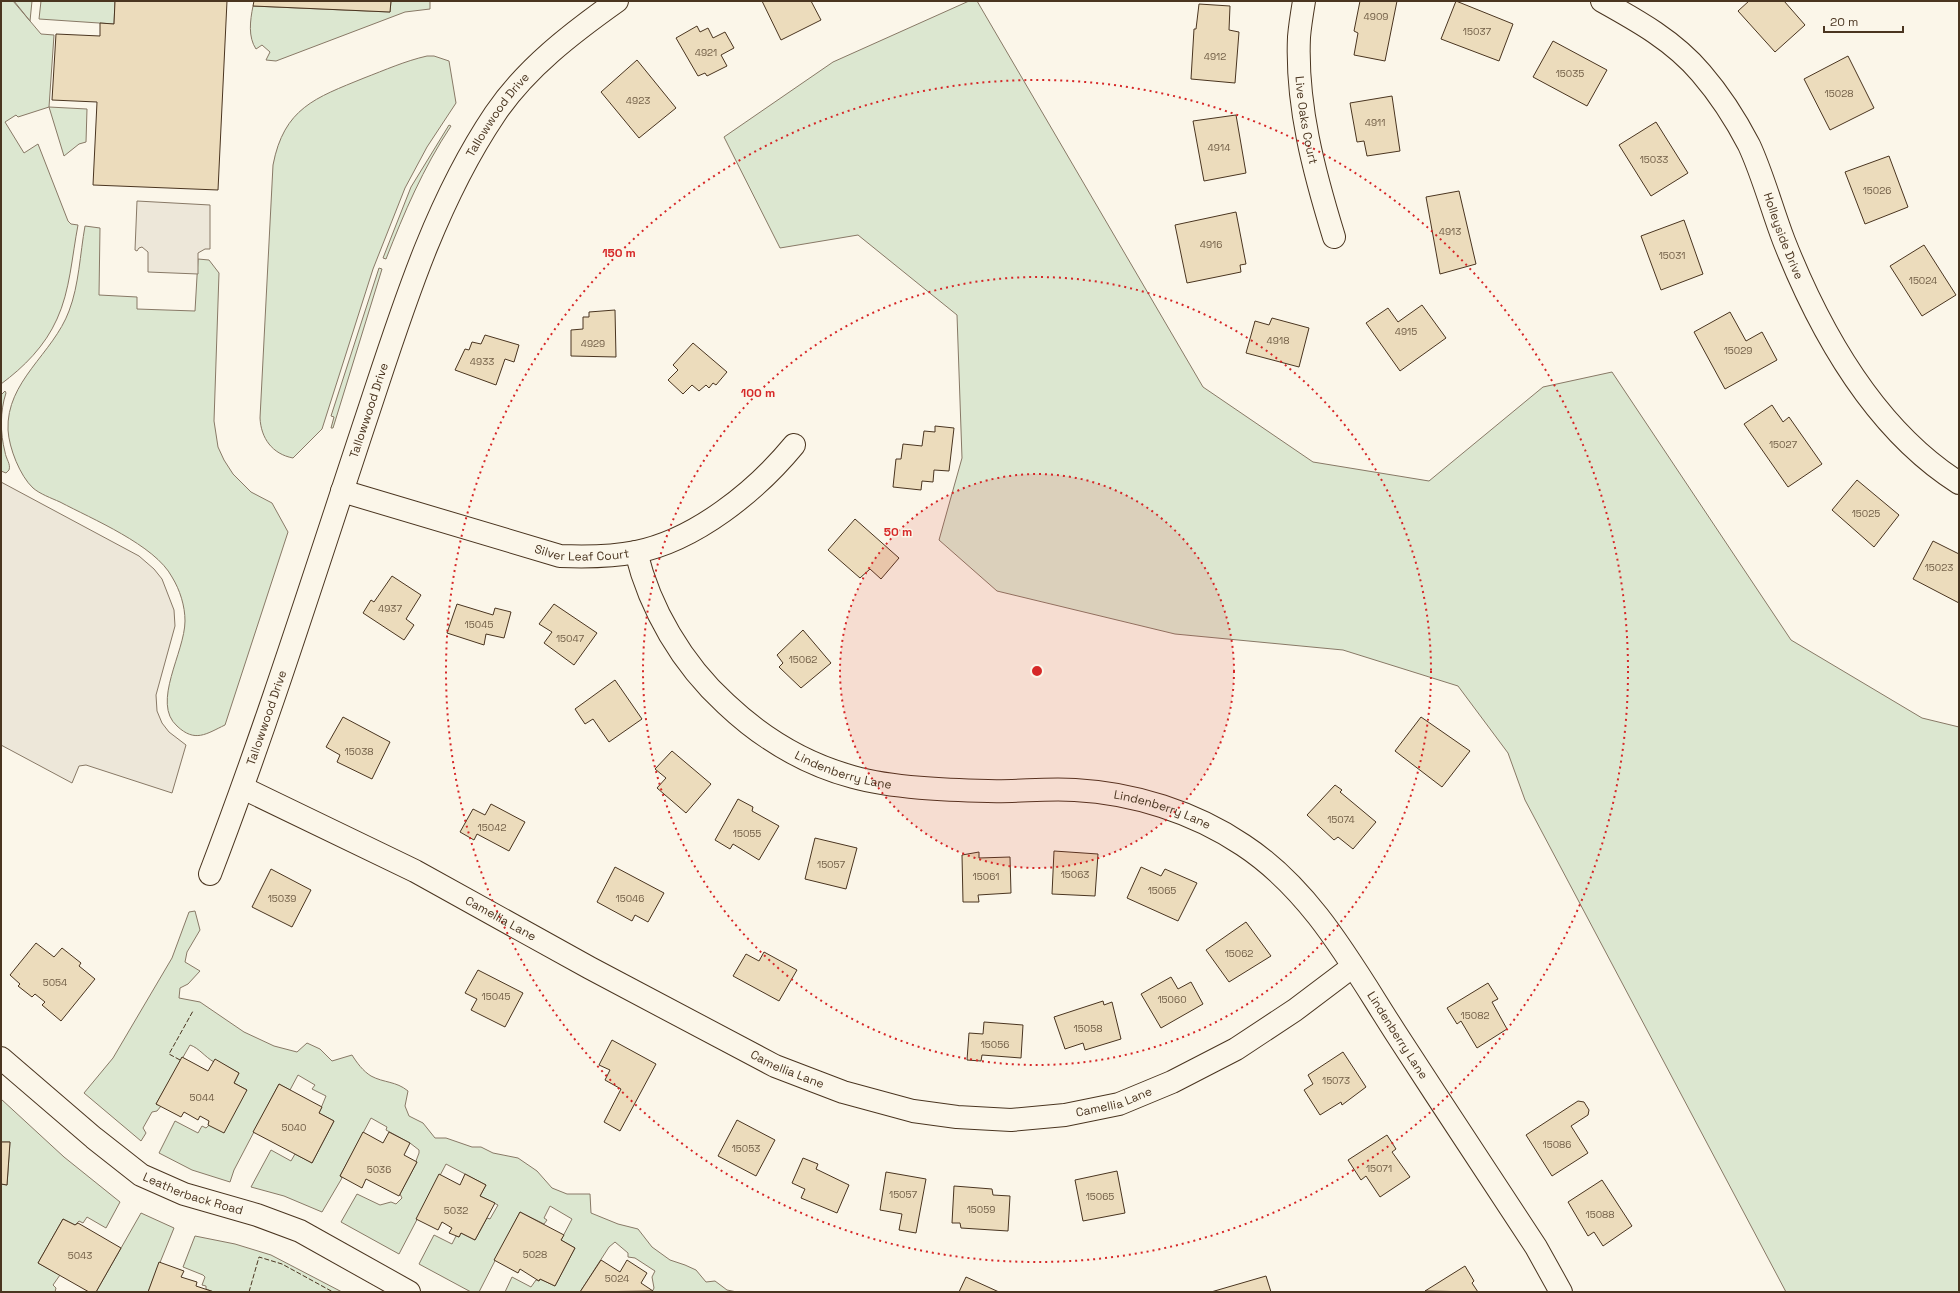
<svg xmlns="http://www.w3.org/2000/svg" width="1960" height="1293" font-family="'Space Grotesk',sans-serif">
  <rect width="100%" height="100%" fill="#fbf6e9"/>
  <!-- green -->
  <g fill="#dce7d0" stroke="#887966">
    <path d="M 1,1 L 13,1 L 30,21 L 14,1 L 32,1 L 30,21 L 41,34 L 54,35 L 49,107 L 87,109 L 86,142 L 79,144 L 64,156 L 49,107 L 18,117 L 16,115 L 5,122 L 24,153 L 38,144 L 68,221 L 71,224 L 78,225 C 72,256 70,291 57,319 C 45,346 24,367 1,384 Z"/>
    <polygon points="41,1 115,1 114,24 39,19"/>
    <path d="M 391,1 L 430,1 L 430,9 L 405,12 L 276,61 L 266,60 L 270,52 L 262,45 L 256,49 C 248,37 250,21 253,6 L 390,12 Z"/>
    <polygon points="969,1 977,1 1203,387 1313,462 1429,481 1543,387 1612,372 1791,640 1922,718 1959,727 1959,1292 1786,1292 1525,800 1508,753 1458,686 1343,650 1175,634 997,591 939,540 962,458 957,315 858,235 780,248 724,137 833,62"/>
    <path d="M 427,56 L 434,56 L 449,61 L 456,103 L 427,147 L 405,188 L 373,269 L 322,429 L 293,458 C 272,454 261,438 260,418 L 273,165 C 284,108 315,98 364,78 C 385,70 405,61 427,56 Z"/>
    <path d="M 449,125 L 451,126 C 423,168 404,213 386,259 L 383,258 L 411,187 Z"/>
    <path d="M 85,226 L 100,228 L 99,295 L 137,297 L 137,309 L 195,311 L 198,259 L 209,260 L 219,273 L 214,421 L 218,447 L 224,460 L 233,474 L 251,492 L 272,503 L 288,532 L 225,725 C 206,734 195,743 177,726 C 151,703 185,652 185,621 C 185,606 180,590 172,577 C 155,545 92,519 60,502 C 51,498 40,494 33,488 C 20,476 9,448 8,430 C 6,381 53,354 69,311 C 79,285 80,254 85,226 Z"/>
    <polygon points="379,268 382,269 333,428 331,428 334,417 331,416"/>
    <path d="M 5,391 L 6,393 C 0,411 0,433 5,452 C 6,459 11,464 9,470 L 6,473 L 1,471 L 1,395 Z"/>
    <path d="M 195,911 L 200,930 L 187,952 L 185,962 L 200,971 L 188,984 L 180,988 L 179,998 L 200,1002 L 244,1032 L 274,1046 L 297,1052 L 307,1043 L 320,1049 L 332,1061 L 352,1055 C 357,1063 363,1071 371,1076 C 384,1083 396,1081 408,1091 L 405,1106 L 409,1116 L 423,1123 L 435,1138 L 446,1138 L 472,1147 L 481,1147 L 493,1153 L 518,1158 L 537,1171 L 552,1188 L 567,1194 L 590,1194 L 591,1213 L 618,1224 L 638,1229 L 652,1247 L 670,1260 L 685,1265 L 696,1270 L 706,1282 L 715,1281 L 727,1290 L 737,1292 L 652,1292 L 654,1288 L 652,1277 L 655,1271 L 635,1258 L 628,1257 L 628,1253 L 615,1242 L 609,1247 L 580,1292 L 505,1292 L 512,1277 L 531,1287 L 536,1280 L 539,1281 L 540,1279 L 555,1286 L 575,1248 L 561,1240 L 572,1219 L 550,1206 L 544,1218 L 547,1220 L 544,1224 L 520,1212 L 479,1292 L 471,1292 L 419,1264 L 434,1235 L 452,1244 L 456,1236 L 459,1237 L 461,1233 L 475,1240 L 487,1218 L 490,1219 L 498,1205 L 480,1196 L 486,1185 L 446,1164 L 399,1254 L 341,1222 L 357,1194 L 380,1205 L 391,1202 L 396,1204 L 402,1198 L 400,1194 L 417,1162 L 416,1161 L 419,1153 L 419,1150 L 410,1143 L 386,1130 L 387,1127 L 371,1118 L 340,1176 L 342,1178 L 322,1212 L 284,1196 L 251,1187 L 271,1150 L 291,1161 L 295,1154 L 312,1163 L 334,1121 L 319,1113 L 326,1096 L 312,1089 L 315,1085 L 298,1075 L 290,1090 L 279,1084 L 234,1170 L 230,1182 L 192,1170 L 159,1153 L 175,1121 L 198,1133 L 202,1126 L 206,1128 L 247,1090 L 234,1083 L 239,1073 L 215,1060 L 214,1062 C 205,1057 199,1048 190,1045 L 156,1104 L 161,1106 L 157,1111 L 152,1112 L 143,1128 L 146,1133 L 141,1141 L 84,1093 L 113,1058 L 172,958 L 189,912 Z"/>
    <polygon points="1,1099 64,1157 120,1202 106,1228 87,1217 83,1223 79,1221 75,1225 63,1219 38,1263 60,1275 53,1285 56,1288 55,1292 1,1292 1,1184 7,1185 10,1142 1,1142"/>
    <polygon points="141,1213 174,1228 148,1292 96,1292"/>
    <polygon points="195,1236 235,1244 271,1255 342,1292 214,1292 206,1289 206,1286 202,1285 205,1277 203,1275 183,1267"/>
  </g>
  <!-- parking -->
  <g fill="#ede7d9" stroke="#887966">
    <polygon points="137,201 210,205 210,249 205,249 198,253 198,274 148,272 148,252 142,247 139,248 137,251 135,250"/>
    <polygon points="1,482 139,556 154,569 162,579 174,610 175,626 156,695 157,711 162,723 169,732 186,745 172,793 86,765 79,766 72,783 1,745"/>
  </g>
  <!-- building -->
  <g fill="#ecdcbc" stroke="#4a3520">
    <polygon points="115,1 227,1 218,190 93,185 97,102 52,100 56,34 100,36 100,23 114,24"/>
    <polygon points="254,1 391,1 390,12 253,6"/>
    <polygon points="762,1 811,1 821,20 781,40"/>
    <polygon points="1360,1 1397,1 1385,61 1354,55 1358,33 1354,31"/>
    <polygon points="1456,1 1513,24 1499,61 1441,39"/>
    <polygon points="1749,1 1784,1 1805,25 1775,52 1738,11"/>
    <polygon points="1199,4 1230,6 1229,30 1239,32 1235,83 1191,79 1194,29 1196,29"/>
    <polygon points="697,26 700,32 708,28 713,38 725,32 734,48 721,55 727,66 707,76 705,73 698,76 676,38"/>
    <polygon points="1553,41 1607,70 1587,106 1533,77"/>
    <polygon points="1848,56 1874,108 1830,130 1804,79"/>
    <polygon points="637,60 676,108 639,138 601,92"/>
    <polygon points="1392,96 1400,151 1367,156 1364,141 1357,142 1350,103"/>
    <polygon points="1236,115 1246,173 1204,181 1193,121"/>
    <polygon points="1656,122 1688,173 1651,196 1619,145"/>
    <polygon points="1889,156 1908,207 1865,224 1845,172"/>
    <polygon points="1459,191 1476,264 1440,274 1426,197"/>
    <polygon points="1236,212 1246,264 1240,265 1241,272 1187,283 1175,225"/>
    <polygon points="1684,220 1703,274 1661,290 1641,236"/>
    <polygon points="1924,245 1956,295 1922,316 1890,266"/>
    <polygon points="1422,305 1446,338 1400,371 1366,323 1388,308 1398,322"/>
    <polygon points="615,310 616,357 571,356 571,330 583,329 583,317 589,317 589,312"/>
    <polygon points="1730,312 1746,341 1762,332 1777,360 1725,389 1694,332"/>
    <polygon points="1272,318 1309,328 1299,367 1246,353 1255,321 1269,325"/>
    <polygon points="485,335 519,345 514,362 505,359 496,385 455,370 465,349 469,350 472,342 481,344"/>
    <polygon points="693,343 727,372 716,385 713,383 709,388 706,385 699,391 692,385 683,394 668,380 678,370 673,365"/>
    <polygon points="1772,405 1783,422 1789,417 1822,464 1788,487 1744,424"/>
    <polygon points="935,426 954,428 949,471 934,470 933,482 922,481 921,490 893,487 896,459 901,459 903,444 922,446 924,431 935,432"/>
    <polygon points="1857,480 1899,515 1874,547 1832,510"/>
    <polygon points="855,519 899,558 881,579 870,569 860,578 828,550"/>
    <polygon points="1933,541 1959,554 1959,603 1913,579"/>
    <polygon points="392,576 421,595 406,619 414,625 404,640 363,613 371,600 374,602"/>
    <polygon points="457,604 493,615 495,608 511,612 504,638 486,634 484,645 447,633"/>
    <polygon points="554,604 597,633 574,665 544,643 552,632 539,624"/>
    <polygon points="803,630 831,663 801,688 779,667 783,663 777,655"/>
    <polygon points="615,680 642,719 609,742 593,719 585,724 575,709"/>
    <polygon points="343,717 390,742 372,779 337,762 340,755 326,747"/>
    <polygon points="1421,717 1470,751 1442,787 1395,751"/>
    <polygon points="672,751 711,784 686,813 657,788 666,778 655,769"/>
    <polygon points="1335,785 1342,790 1340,792 1376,822 1353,849 1338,837 1334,840 1307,815"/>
    <polygon points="738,799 753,807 752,811 779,826 759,860 733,844 730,849 715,840"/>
    <polygon points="491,804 525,822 509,851 477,834 474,840 460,832 473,809 485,815"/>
    <polygon points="815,838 857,848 846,889 805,879"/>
    <polygon points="1054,851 1098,854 1095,896 1052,894"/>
    <polygon points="979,852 979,858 1010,857 1011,893 978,895 979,902 963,902 962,855"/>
    <polygon points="615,867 664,893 648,922 635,915 632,921 597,902"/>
    <polygon points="1141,867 1161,876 1165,869 1197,883 1178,921 1127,898"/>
    <polygon points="271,869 311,890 292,927 252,907"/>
    <polygon points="1246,922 1271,956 1229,982 1206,950"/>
    <polygon points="36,943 54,957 62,948 81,963 79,966 95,979 61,1021 42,1005 45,1002 35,994 32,997 18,986 20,984 10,975"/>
    <polygon points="764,952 797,970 779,1001 733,976 746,954 759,961"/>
    <polygon points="478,970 523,993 505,1027 471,1010 477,999 465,993"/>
    <polygon points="1171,977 1178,989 1191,982 1203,1004 1161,1028 1141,994"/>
    <polygon points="1488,983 1498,999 1492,1002 1507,1029 1477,1048 1461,1021 1457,1024 1447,1008"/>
    <polygon points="1103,1001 1104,1005 1112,1002 1121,1039 1085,1050 1083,1043 1065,1049 1054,1017"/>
    <polygon points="984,1022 1023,1025 1021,1058 982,1055 981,1061 967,1060 969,1033 983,1034"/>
    <polygon points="612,1040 656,1064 620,1131 604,1122 621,1089 605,1080 610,1070 599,1065"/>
    <polygon points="1343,1052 1366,1087 1342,1105 1341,1102 1320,1115 1304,1090 1313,1084 1308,1075"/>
    <polygon points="182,1057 208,1071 215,1059 239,1073 234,1083 247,1090 224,1133 208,1125 209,1121 200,1116 198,1120 184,1112 181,1117 156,1104"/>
    <polygon points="279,1084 322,1107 319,1113 334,1121 312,1163 253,1132"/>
    <polygon points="1578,1101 1584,1102 1589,1110 1588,1115 1571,1126 1588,1153 1552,1176 1526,1135"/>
    <polygon points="737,1120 775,1140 756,1176 718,1156"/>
    <polygon points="363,1132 383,1143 389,1132 410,1143 404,1155 417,1162 399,1196 366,1179 362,1188 340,1176"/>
    <polygon points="1387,1135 1396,1149 1392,1152 1410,1177 1380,1197 1366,1176 1361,1180 1348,1160"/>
    <polygon points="1,1142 10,1142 7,1185 1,1184"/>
    <polygon points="803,1158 818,1164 816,1169 849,1185 837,1213 801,1198 805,1189 792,1183"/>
    <polygon points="1117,1171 1125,1213 1083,1221 1075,1180"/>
    <polygon points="886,1172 926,1179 916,1233 899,1230 902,1214 880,1210"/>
    <polygon points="439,1174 460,1185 465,1174 486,1185 480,1196 495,1203 475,1240 461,1233 459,1237 449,1233 452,1228 442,1222 438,1230 416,1219"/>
    <polygon points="1602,1180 1632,1226 1603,1246 1594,1232 1588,1236 1568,1202"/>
    <polygon points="954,1186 992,1189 993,1195 1010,1196 1008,1231 961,1228 960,1223 952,1223"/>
    <polygon points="520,1212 564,1235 561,1240 575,1248 555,1286 540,1279 539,1281 520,1269 518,1273 494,1260"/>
    <polygon points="63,1219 75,1225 78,1223 121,1248 96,1292 89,1292 38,1263"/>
    <polygon points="601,1260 620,1272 627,1260 647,1273 641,1283 653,1291 580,1292"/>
    <polygon points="159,1262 184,1271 181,1277 197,1282 196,1286 214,1292 148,1292"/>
    <polygon points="1465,1266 1474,1281 1472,1283 1478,1292 1425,1291"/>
    <polygon points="1266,1276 1271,1292 1211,1292"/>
    <polygon points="966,1277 999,1292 959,1292"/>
  </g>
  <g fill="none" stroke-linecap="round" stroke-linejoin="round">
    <!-- minor casing -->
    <g stroke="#4a3520" stroke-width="24">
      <g id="minor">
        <path id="s1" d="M 1304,1 C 1302,13 1300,25 1299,37 C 1296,105 1314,172 1334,237"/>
        <path id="s2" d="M 1602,1 C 1638,21 1674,41 1701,73 C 1720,95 1736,120 1749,145 C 1763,175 1772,210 1784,241 C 1820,332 1874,429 1959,483"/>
        <path id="s3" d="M 342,491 L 560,556 C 585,557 611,557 636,552 C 696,540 756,491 794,445"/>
        <path id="s4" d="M 636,552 C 650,609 682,664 726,704 C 762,738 805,764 853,777 C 892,788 947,790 988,791 C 1017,792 1046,788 1075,790 C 1133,793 1194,812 1243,845 C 1313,891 1353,967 1397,1035 C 1443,1106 1490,1177 1536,1247 L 1561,1292"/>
        <path id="s5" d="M 243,788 L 415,871 L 590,968 L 775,1066 L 843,1092 L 913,1111 L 957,1117 L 1011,1120 L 1065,1115 L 1119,1104 L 1172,1082 L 1236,1049 L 1295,1010 L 1352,967"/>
        <path id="s6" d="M 210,874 C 266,728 313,579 362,431 C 398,324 431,209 495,114 C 526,68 572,33 617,1"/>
        <path id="s7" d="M 1,1058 L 94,1138 L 141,1175 L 184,1194 L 257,1215 L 300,1231 L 409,1292"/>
      </g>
    </g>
    <!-- minor -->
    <use href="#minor" stroke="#fbf6e9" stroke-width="22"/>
    <!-- fence -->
    <g stroke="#4a3520" stroke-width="1" stroke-dasharray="5 2" stroke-linecap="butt">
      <polyline points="180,1060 169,1054 193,1011"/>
      <polyline points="249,1292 259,1257 282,1264 333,1292"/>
    </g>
  </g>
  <!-- distance rings -->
  <circle cx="1037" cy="671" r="197" fill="#d62828" fill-opacity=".12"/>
  <g fill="none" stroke="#d62828" stroke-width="2" stroke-dasharray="2 4">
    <circle cx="1037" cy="671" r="197"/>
    <circle cx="1037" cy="671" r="394"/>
    <circle cx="1037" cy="671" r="591"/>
  </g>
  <g text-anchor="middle" stroke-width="3" stroke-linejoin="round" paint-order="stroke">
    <!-- number labels -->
    <g font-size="10" fill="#725f47">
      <text x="1376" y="20">4909</text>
      <text x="1477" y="35">15037</text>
      <text x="706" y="56">4921</text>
      <text x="1215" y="60">4912</text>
      <text x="1570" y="77">15035</text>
      <text x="1839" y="97">15028</text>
      <text x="638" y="104">4923</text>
      <text x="1375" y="126">4911</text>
      <text x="1219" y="151">4914</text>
      <text x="1654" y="163">15033</text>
      <text x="1877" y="194">15026</text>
      <text x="1450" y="235">4913</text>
      <text x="1211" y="248">4916</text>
      <text x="1672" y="259">15031</text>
      <text x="1923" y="284">15024</text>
      <text x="1406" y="335">4915</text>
      <text x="1278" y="344">4918</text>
      <text x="593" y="347">4929</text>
      <text x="1738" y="354">15029</text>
      <text x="482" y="365">4933</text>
      <text x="1783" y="448">15027</text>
      <text x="1866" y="517">15025</text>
      <text x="1939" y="571">15023</text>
      <text x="390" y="612">4937</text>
      <text x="479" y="628">15045</text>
      <text x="570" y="642">15047</text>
      <text x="803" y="663">15062</text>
      <text x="359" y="755">15038</text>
      <text x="1341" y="823">15074</text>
      <text x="492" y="831">15042</text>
      <text x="747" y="837">15055</text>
      <text x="831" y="868">15057</text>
      <text x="1075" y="878">15063</text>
      <text x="986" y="880">15061</text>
      <text x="1162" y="894">15065</text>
      <text x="282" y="902">15039</text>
      <text x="630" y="902">15046</text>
      <text x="1239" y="957">15062</text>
      <text x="55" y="986">5054</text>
      <text x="496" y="1000">15045</text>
      <text x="1172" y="1003">15060</text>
      <text x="1475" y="1019">15082</text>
      <text x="1088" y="1032">15058</text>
      <text x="995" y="1048">15056</text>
      <text x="1336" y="1084">15073</text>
      <text x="202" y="1101">5044</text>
      <text x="294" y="1131">5040</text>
      <text x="1557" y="1148">15086</text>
      <text x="746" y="1152">15053</text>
      <text x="1379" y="1172">15071</text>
      <text x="379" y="1173">5036</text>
      <text x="903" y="1198">15057</text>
      <text x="1100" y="1200">15065</text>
      <text x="981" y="1213">15059</text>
      <text x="456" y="1214">5032</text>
      <text x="1600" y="1218">15088</text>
      <text x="535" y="1258">5028</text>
      <text x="80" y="1259">5043</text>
      <text x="617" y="1282">5024</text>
    </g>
    <!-- street labels -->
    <g font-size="12" fill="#4a3520" stroke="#fbf6e9">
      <text dy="4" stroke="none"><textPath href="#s6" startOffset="814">Tallowwood Drive</textPath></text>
      <text dy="4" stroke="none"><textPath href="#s1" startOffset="120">Live Oaks Court</textPath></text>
      <text dy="4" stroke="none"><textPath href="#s2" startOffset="307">Holleyside Drive</textPath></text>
      <text dy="4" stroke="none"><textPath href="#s6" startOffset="490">Tallowwood Drive</textPath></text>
      <text dy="4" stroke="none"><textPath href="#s3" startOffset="249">Silver Leaf Court</textPath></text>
      <text dy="4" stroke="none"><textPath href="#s6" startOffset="166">Tallowwood Drive</textPath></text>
      <text dy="4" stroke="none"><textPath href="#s4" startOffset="316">Lindenberry Lane</textPath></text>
      <text dy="4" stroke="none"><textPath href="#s4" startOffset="640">Lindenberry Lane</textPath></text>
      <text dy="4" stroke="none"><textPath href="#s5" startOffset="289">Camellia Lane</textPath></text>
      <text dy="4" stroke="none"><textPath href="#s4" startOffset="976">Lindenberry Lane</textPath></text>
      <text dy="4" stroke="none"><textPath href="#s5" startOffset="613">Camellia Lane</textPath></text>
      <text dy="4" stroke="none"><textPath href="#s5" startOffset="949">Camellia Lane</textPath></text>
      <text dy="4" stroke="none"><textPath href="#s7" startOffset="238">Leatherback Road</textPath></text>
    </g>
  </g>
  <circle cx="1037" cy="671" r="6" fill="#d62828" stroke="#fbf6e9" stroke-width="2"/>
  <g font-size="12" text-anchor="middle" font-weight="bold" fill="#d62828" stroke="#fbf6e9" stroke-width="3" stroke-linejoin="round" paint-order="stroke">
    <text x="619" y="257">150 m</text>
    <text x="758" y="397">100 m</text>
    <text x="898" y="536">50 m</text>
  </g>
  <!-- border -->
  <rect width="1960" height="1293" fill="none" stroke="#4a3520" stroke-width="4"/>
  <!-- scale -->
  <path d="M1824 26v6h79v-6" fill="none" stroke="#4a3520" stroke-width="2"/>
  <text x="1830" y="26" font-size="12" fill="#4a3520" stroke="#fbf6e9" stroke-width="3" paint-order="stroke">20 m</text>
</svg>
